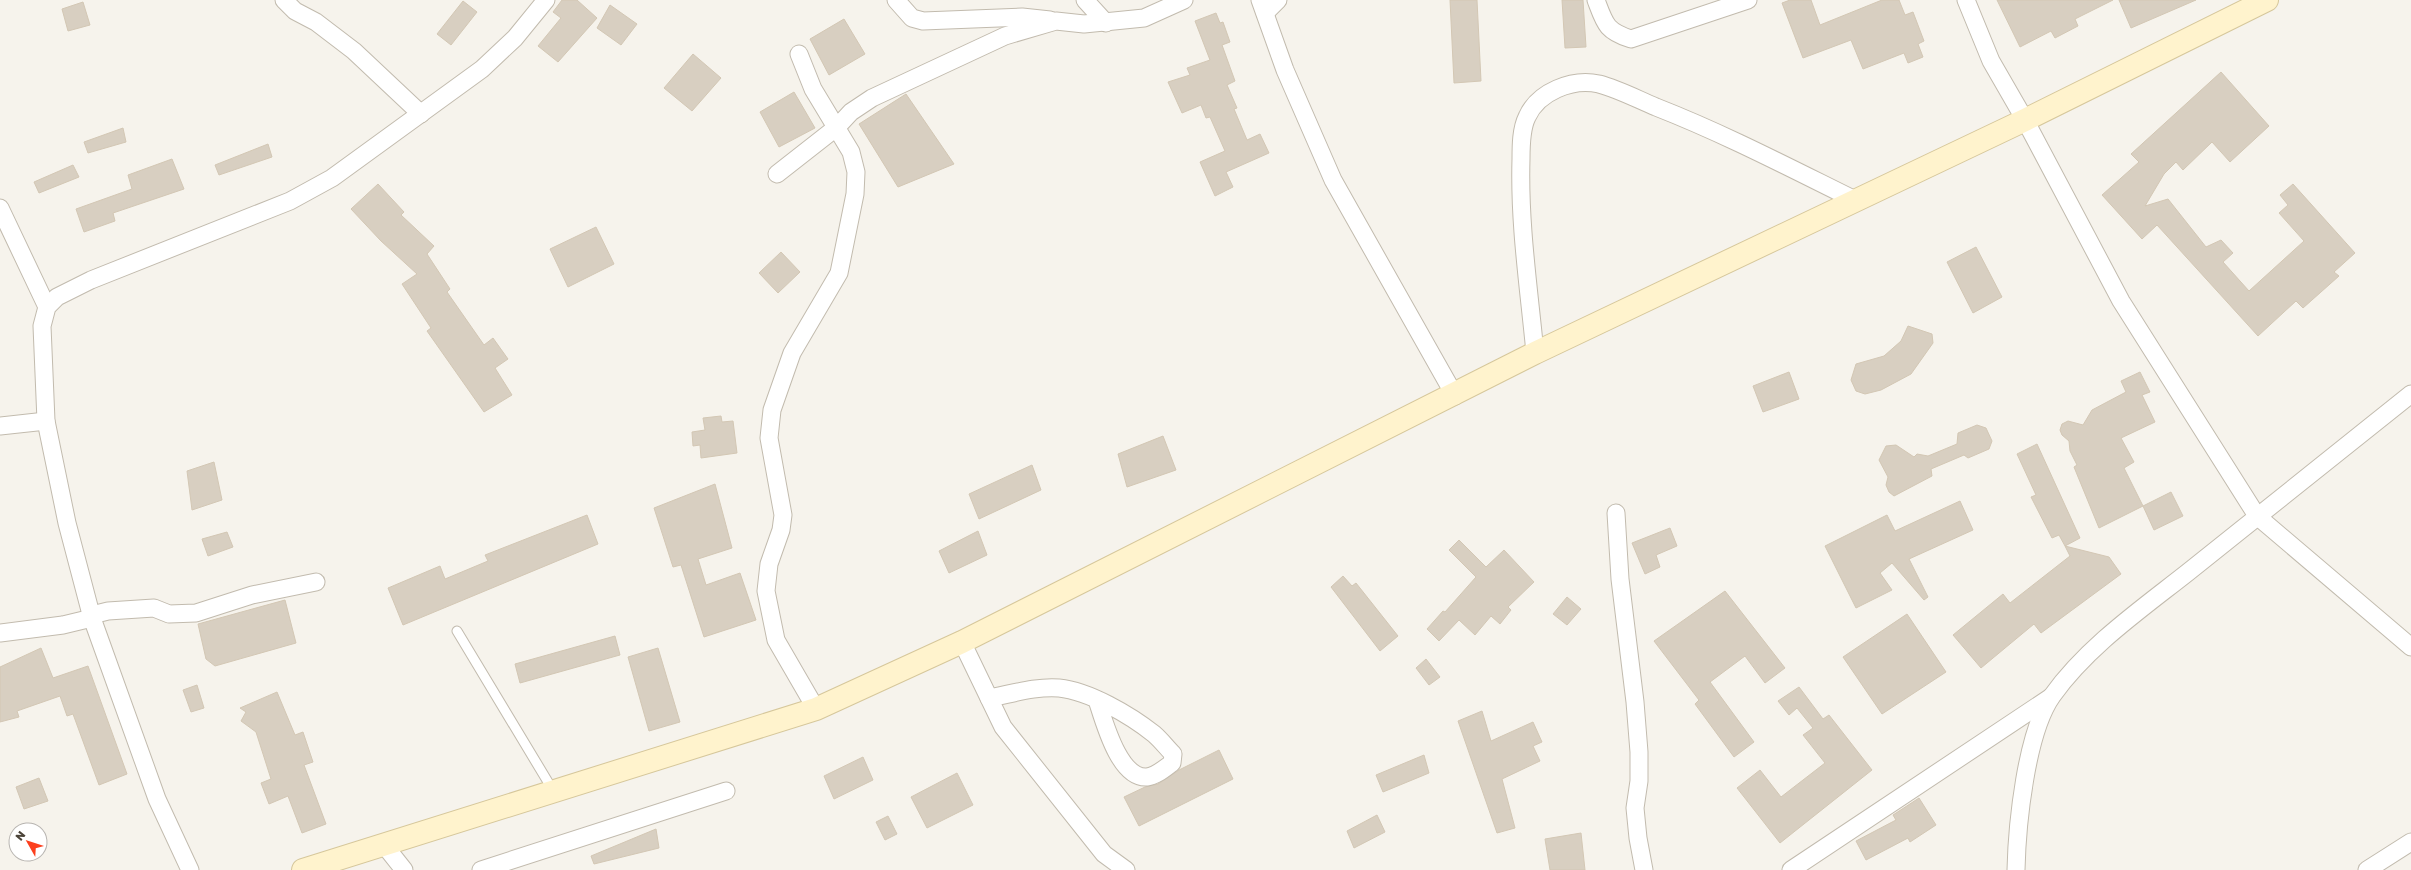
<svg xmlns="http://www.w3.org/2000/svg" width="2411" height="870" font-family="'Golos Text',sans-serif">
  <rect width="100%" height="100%" fill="#f6f3ec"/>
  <!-- building -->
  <g fill="#d8cfc1" stroke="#d3c7b4">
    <polygon points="562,0 577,0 597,18 558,62 538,46 561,18 553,12"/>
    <polygon points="1450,0 1477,0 1481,81 1454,83"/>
    <polygon points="1562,0 1583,0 1586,47 1565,48"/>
    <polygon points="1790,0 1811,0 1820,25 1882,0 1899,0 1905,15 1913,12 1924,41 1918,44 1923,57 1908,63 1904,53 1863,69 1851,40 1803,58 1782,3"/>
    <polygon points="1997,0 2113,0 2075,19 2078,26 2055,38 2051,31 2020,47"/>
    <polygon points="2119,0 2196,0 2131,28"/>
    <polygon points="463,1 477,12 451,45 437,34"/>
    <polygon points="83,2 90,25 68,31 62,9"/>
    <polygon points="610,5 637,24 621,45 597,28"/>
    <polygon points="1216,13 1220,23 1223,22 1230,42 1222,45 1235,81 1227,85 1237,108 1234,109 1247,140 1260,134 1269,153 1226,172 1233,187 1215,196 1200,162 1225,151 1210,117 1206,118 1201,105 1182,113 1168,82 1190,75 1187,68 1210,60 1195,21"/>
    <polygon points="844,19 865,54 829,75 810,39"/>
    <polygon points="693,54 721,78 692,111 664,88"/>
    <polygon points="2221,72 2269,126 2230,162 2212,142 2183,170 2176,162 2164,174 2145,206 2168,199 2206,247 2221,240 2233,253 2223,262 2249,291 2304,241 2279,213 2288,205 2280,195 2293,184 2355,253 2334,272 2339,276 2303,308 2296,301 2258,336 2157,225 2142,239 2102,195 2139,162 2131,154"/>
    <polygon points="794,92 815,128 779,147 760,112"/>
    <polygon points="906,94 954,164 898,187 859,124"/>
    <polygon points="123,128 126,142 88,153 84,142"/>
    <polygon points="268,144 272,157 219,175 215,165"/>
    <polygon points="172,159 184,189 113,213 115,221 84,232 76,209 132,189 128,175"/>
    <polygon points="73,165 79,177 39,193 34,182"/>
    <polygon points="378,184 404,212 401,215 434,246 427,254 450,289 447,292 484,345 493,338 508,359 495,368 512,395 484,412 427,331 431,328 402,284 417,274 381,241 351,209"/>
    <polygon points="596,227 614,264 568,287 550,249"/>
    <polygon points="1976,247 2002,297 1973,313 1947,262"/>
    <polygon points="781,252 800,272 778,293 759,273"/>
    <polygon points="1908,326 1932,334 1933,343 1911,374 1881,390 1865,394 1856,391 1851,380 1856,364 1884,356 1901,341"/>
    <polygon points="1789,372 1799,399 1763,412 1753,386"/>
    <polygon points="2140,372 2150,392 2142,395 2155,422 2121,438 2134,462 2124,468 2143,506 2099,528 2074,467 2077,465 2070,451 2069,441 2062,435 2060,430 2062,424 2068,421 2083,425 2092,410 2126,392 2121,381"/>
    <polygon points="721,416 722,422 733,421 737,453 701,458 700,445 693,446 692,432 705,430 703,418"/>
    <polygon points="1977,425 1986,428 1992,441 1989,449 1968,458 1964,455 1931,469 1932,476 1894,496 1889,492 1886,485 1888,477 1879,460 1886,446 1896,445 1914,457 1917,454 1928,456 1957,444 1958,433"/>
    <polygon points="1163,436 1176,470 1127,487 1118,454"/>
    <polygon points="2037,444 2080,538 2065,546 2059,535 2052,538 2031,497 2036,495 2017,454"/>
    <polygon points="214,462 222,500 192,510 187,471"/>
    <polygon points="1032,465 1041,490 979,519 969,494"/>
    <polygon points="715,484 732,548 698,559 706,585 740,573 756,620 704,637 681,565 673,567 654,508"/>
    <polygon points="2171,492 2183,516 2154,530 2143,506"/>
    <polygon points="1960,501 1973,530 1909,559 1928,597 1924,600 1892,563 1880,573 1892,590 1856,608 1825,546 1887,515 1895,531"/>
    <polygon points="587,515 598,544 403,625 388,588 440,566 445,579 488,561 485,555"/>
    <polygon points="1670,528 1677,546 1656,555 1660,567 1645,574 1632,543"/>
    <polygon points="978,531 987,555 949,573 939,551"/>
    <polygon points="227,532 233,547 208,556 202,539"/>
    <polygon points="1459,540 1486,567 1504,550 1534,582 1508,607 1511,610 1500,624 1491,616 1475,635 1459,620 1439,641 1427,629 1443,611 1445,612 1476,577 1449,550"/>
    <polygon points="2065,546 2109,557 2121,574 2041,633 2034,624 1981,668 1953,635 2003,594 2010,603 2070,556"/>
    <polygon points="1343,576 1352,586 1356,583 1398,636 1380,651 1331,587"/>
    <polygon points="1725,591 1785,668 1765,683 1745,656 1710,682 1754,742 1734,757 1695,704 1699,700 1654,641"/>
    <polygon points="1567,597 1581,609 1567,625 1553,614"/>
    <polygon points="285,600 296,643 215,666 206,659 198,624"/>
    <polygon points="1907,614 1946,672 1882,714 1843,657"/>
    <polygon points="615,636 620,655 520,683 515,664"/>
    <polygon points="41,648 53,678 88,666 127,774 99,785 73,714 67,716 60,696 17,711 19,717 0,722 0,667"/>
    <polygon points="658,648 680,722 649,731 628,657"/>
    <polygon points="1426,659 1440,677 1429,685 1416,668"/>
    <polygon points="197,685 204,708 191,712 183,690"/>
    <polygon points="1799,687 1823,719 1829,715 1872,770 1780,843 1737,788 1760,770 1781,797 1825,763 1803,735 1813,728 1797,708 1789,715 1778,701"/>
    <polygon points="277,692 295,735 303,732 313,762 304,765 326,824 302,833 288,796 269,804 261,783 271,779 256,732 241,721 246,712 240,708"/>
    <polygon points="1482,711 1491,741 1533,722 1542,742 1533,746 1540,761 1502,779 1515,828 1497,833 1458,721"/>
    <polygon points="1219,750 1233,779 1139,826 1124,797 1145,787 1158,784 1179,770"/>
    <polygon points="1424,755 1429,773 1383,792 1376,775"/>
    <polygon points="863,757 873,780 834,799 824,776"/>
    <polygon points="957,773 973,805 927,828 911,797"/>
    <polygon points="39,778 48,801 24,809 16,787"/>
    <polygon points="1919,798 1936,825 1910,842 1908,838 1866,860 1856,841 1896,820 1893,815"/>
    <polygon points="1377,815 1385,832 1354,848 1347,831"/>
    <polygon points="888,816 897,834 885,840 876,822"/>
    <polygon points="656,829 659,848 594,864 591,856"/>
    <polygon points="1581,833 1585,870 1550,870 1545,839"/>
  </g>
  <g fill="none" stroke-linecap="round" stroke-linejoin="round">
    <!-- lane casing -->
    <g stroke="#c2bbae" stroke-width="11">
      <polyline id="lane" points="457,631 554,792"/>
    </g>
    <!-- street casing -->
    <g stroke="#c2bbae" stroke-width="19">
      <g id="street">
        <polyline points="284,0 295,11 316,22 354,51 421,114"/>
        <polyline points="896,0 912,18 923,21 1022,17 1050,20"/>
        <polyline points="1085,0 1106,23"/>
        <polyline points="1260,0 1285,70 1333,180 1455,396"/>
        <path d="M 1596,0 C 1605,24 1606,31 1631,39 L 1748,0"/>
        <polyline points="1966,0 1991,61 2025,120 2121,301 2257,516 2411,647"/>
        <polyline points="1265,13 1278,0"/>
        <polyline points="799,54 813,89 851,152 856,172 855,194 839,273 792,353 772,410 769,438 783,515 781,530 769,564 766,591 776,640 816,709"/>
        <polyline points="777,174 837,127 851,112 872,98 1005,36 1056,21 1084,24 1144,18 1184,0"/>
        <polyline points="0,208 47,307"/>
        <path d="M 1535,353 C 1529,289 1519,224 1521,159 C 1521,146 1521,129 1527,117 C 1538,92 1572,78 1599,84 C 1618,89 1637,99 1656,107 C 1725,134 1790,168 1857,201"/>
        <polyline points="0,426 46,421"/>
        <polyline points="1616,513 1620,579 1635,702 1639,752 1639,781 1635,808 1638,838 1644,870"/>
        <polyline points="92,615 108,611 154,608 169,614 196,613 252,595 316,582"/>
        <polyline points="0,633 63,625 92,618"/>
        <polyline points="962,642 1003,727 1104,854 1126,870"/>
        <path d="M 989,698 C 1011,694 1037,686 1059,688 C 1089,691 1130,715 1154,734 C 1161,740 1167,748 1173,754 L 1172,763 C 1165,768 1156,776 1147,777 C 1119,779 1104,721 1097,700"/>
        <polyline points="385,846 404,870"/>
        <polyline points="190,870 157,799 92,618 67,523 46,421 42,326 47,307 57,297 91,280 290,201 332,178 482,69 515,38 546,0"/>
        <polyline points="481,870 726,791"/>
        <polyline points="1791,870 2051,697"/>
        <path d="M 2016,870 C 2017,825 2026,733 2052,696 C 2087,647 2140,610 2187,573 C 2261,513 2336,454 2411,394"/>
        <polyline points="2367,870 2411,842"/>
      </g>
    </g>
    <!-- secondary casing -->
    <g stroke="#d6c79b" stroke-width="24">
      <polyline id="secondary" points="303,870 816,709 962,642 1535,353 2025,120 2267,0"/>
    </g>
    <!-- lane -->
    <use href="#lane" stroke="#fff" stroke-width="9"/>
    <!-- street -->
    <use href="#street" stroke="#fff" stroke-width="17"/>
    <!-- secondary -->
    <use href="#secondary" stroke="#fff3cd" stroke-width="22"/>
  </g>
  <!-- north arrow -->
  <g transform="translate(28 842) rotate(309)"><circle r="19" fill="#ffffff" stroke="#b7b4b0"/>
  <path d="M0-3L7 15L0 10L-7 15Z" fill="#fc3f1d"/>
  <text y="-6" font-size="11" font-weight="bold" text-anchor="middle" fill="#4b4439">N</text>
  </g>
</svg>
